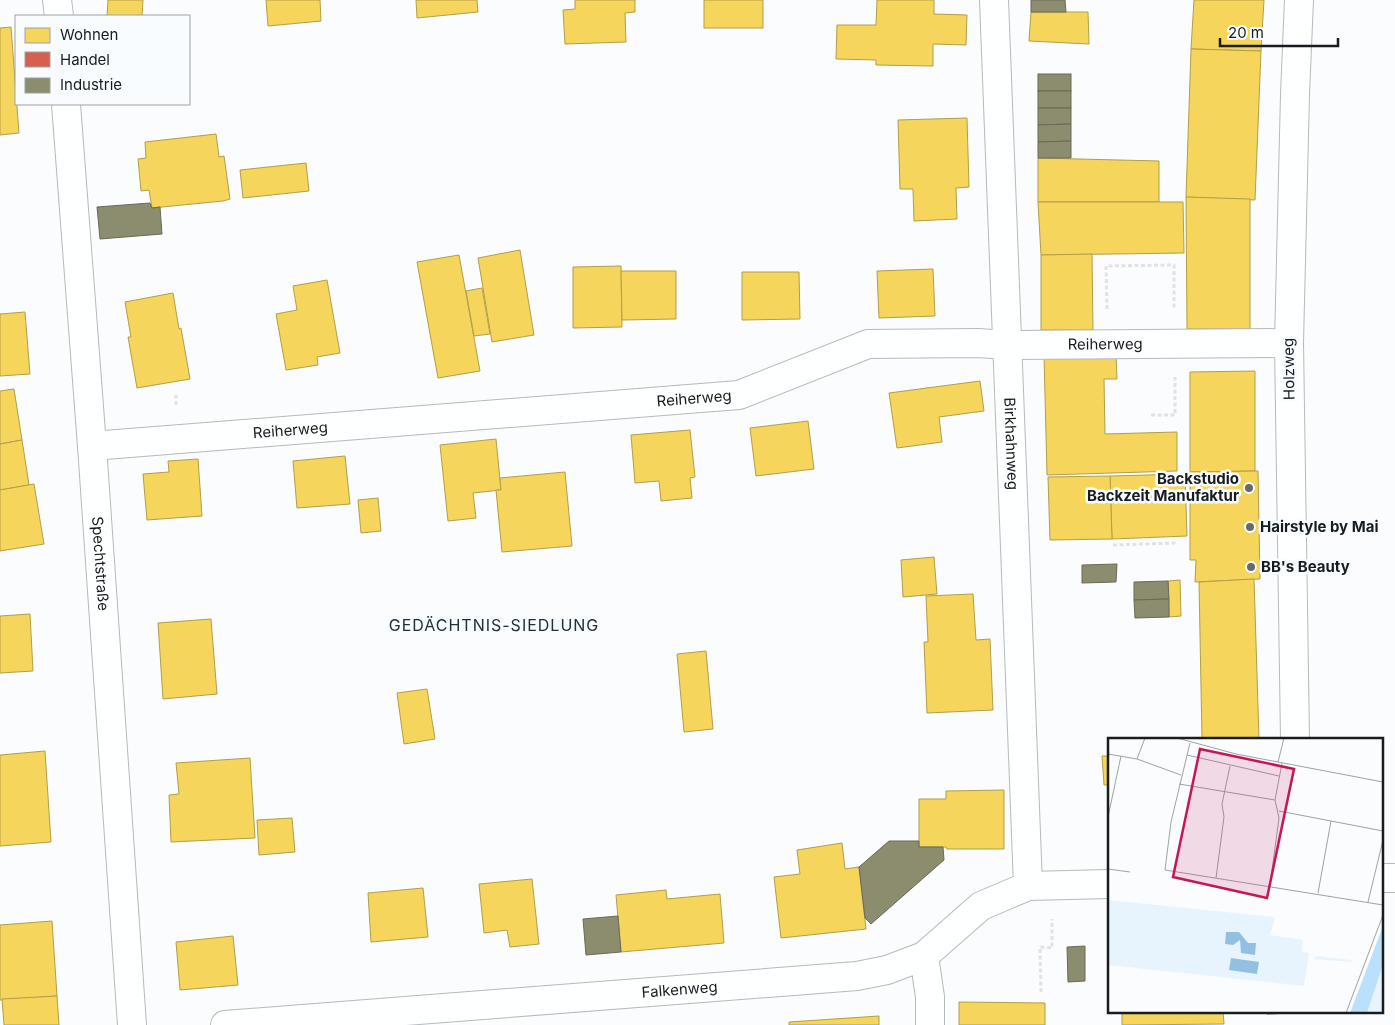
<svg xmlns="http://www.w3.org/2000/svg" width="1395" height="1025" font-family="Inter,sans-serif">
  <rect width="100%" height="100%" fill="#fafcfd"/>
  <!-- homes -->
  <g fill="#f6d55c" stroke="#b39e4a">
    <polygon points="108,0 143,0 142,16 107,16"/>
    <polygon points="266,0 320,0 321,21 268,26"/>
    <polygon points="416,0 477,0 478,12 417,18"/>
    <polygon points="575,0 635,0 635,12 625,13 626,42 565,44 563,10 575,9"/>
    <rect x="704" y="0" width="59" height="28"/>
    <polygon points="877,0 934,0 934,14 967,15 966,45 933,44 933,66 876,65 876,60 836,59 837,25 876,25"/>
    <polygon points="1194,0 1264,0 1261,51 1191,49"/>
    <polygon points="1031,12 1088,12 1089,44 1029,41"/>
    <polygon points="11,27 19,133 0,135 0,28"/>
    <polygon points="1191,49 1261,51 1255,200 1186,197"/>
    <polygon points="967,118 969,187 956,188 957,219 914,221 913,189 900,189 898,120"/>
    <polygon points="216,134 219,157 224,156 230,199 223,201 152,208 149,190 141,191 138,159 146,158 145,142"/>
    <polygon points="1038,158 1159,161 1159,202 1038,202"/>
    <polygon points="306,163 309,191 243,198 240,170"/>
    <polygon points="1186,197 1250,199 1250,329 1187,329"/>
    <polygon points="1038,202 1183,202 1184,253 1041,255"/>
    <polygon points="520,250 534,335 492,342 478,258"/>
    <polygon points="1092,254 1093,330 1041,330 1041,255"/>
    <polygon points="459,255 480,371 438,378 417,262"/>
    <polygon points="621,266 622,327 573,328 573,267"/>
    <polygon points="933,269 935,316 879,318 877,271"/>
    <polygon points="621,271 676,271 676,319 622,320"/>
    <polygon points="742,272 799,272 800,319 742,320"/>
    <polygon points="327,280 340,353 317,357 318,365 286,370 276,314 297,310 293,286"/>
    <polygon points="482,288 490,334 474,336 466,291"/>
    <polygon points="173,293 179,329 181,328 190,379 137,388 128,337 131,337 125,302"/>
    <polygon points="25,312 30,374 0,376 0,314"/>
    <polygon points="1116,354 1117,379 1104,379 1105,434 1177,432 1177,471 1047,475 1044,355"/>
    <polygon points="1255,371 1255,471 1190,472 1190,372"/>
    <polygon points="980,381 984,411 939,417 942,442 897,448 889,393"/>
    <polygon points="14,389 22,440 0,444 0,391"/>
    <polygon points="808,421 814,469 756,476 750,428"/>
    <polygon points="690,430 695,477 690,478 692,498 661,501 659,481 635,483 631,435"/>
    <polygon points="496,439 501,490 473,493 476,518 448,521 440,445"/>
    <polygon points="22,440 29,485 0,490 0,444"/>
    <polygon points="345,456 350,504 297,508 293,461"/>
    <polygon points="198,459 202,516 147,520 143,474 169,472 168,461"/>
    <polygon points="1255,471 1258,471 1260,579 1195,582 1196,560 1190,560 1190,472"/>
    <polygon points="565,472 572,546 502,552 496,490 501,490 500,478"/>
    <polygon points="1185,474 1187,536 1112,539 1110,476"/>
    <polygon points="1110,476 1112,539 1050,540 1048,477"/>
    <polygon points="34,484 44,544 0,551 0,490"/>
    <polygon points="378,498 381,531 361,533 358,500"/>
    <polygon points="934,557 937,594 903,597 901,560"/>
    <polygon points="1254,579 1259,739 1202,739 1199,582"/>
    <polygon points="1180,580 1181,616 1169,617 1168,581"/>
    <polygon points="973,594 976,640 990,639 993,710 927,713 924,642 928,642 926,596"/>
    <polygon points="30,614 33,671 0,673 0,616"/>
    <polygon points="211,619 217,694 163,699 158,623"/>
    <polygon points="706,651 713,729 684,732 677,654"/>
    <polygon points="427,689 435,739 404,744 397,693"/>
    <polygon points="45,751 51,842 0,846 0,755"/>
    <polygon points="1102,756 1109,756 1109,785 1104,785"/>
    <polygon points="250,758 255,838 171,842 169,795 179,794 176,763"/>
    <polygon points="1004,790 1004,849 947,849 946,847 919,847 919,799 946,799 946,791"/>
    <polygon points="292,818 295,852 259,855 257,820"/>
    <polygon points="842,843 845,869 859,867 866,929 781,938 774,877 800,874 797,850"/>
    <polygon points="532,879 539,944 510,947 507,930 484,933 479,884"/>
    <polygon points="423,888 428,937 371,942 368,893"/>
    <polygon points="666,890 667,899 720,894 724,943 621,952 616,895"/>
    <polygon points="52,921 57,996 0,1000 0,925"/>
    <polygon points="233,936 238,985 180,990 176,942"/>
    <polygon points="57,996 59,1025 4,1025 2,999"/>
    <polygon points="959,1002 1045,1003 1045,1025 959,1025"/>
    <polygon points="1122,1011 1223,1011 1224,1024 1122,1025"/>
    <polygon points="879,1016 879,1025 789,1025 789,1022"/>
  </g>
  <!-- shops -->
  <polygon fill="#d6604d" stroke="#9c4c40" points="1267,1011 1350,1011 1267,1014"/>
  <!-- industry -->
  <g fill="#8c8c6e" stroke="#696a57">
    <polygon points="1031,0 1065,0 1066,12 1031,12"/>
    <rect x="1038" y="74" width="33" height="17"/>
    <rect x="1038" y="91" width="33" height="17"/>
    <polygon points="1038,108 1071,108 1071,124 1038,125"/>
    <polygon points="1071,124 1071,141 1038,142 1038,125"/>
    <polygon points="1071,141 1071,158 1038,158 1038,142"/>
    <polygon points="150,203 152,208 160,207 162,234 100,239 97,207"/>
    <polygon points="1117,564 1116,582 1082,583 1082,565"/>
    <polygon points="1168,581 1169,599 1134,600 1134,582"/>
    <polygon points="1169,599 1169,617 1135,618 1134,600"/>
    <polygon points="889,841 919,841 919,847 943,847 944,860 871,924 865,918 859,867"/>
    <polygon points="618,916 621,952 586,955 583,919"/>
    <polygon points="1085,946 1085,981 1068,982 1067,947"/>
  </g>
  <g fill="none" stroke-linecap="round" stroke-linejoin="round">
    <!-- minor casing -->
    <g stroke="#b6babd" stroke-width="30">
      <g id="minor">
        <polyline points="57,0 59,16"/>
        <path id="s1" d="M 994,0 L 1028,886"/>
        <path id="s2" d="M 66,104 L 92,446 L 132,1025"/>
        <path id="s3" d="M 92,446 L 739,395 L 868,344 L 978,343 L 1007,345 L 1289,343"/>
        <polyline points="1295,739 1289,343 1295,94 1299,0"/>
        <polyline points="1381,878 1395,878"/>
        <polyline points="924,956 930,997 930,1025"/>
        <path id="s4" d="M 225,1025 L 857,976 L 887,970 L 924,956 L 981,906 L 1028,886 L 1109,884"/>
      </g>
    </g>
    <!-- path -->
    <g stroke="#e2e2e3" stroke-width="3" stroke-dasharray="4 2.5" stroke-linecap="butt">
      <polyline points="1107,309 1106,266 1174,265 1174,309"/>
      <polyline points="176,405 176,395"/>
      <polyline points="1151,415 1175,415 1175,377"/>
      <polyline points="1113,545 1178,543"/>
      <polyline points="1041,992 1040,947 1052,948 1052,919"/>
    </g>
    <!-- minor -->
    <use href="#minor" stroke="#feffff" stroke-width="28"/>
  </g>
  <!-- markers -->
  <g fill="#666a6d" stroke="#f9fcfe" stroke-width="2">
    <circle cx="1249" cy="488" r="5"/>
    <circle cx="1250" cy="527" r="5"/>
    <circle cx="1251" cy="567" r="5"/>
  </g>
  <g text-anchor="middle" stroke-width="5" stroke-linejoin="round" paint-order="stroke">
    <!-- street labels -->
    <g font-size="15" fill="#161c20" stroke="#f9fcfe">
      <text dy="5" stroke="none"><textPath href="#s3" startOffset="1025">Reiherweg</textPath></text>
      <text transform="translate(1289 369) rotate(-91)" y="5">Holzweg</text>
      <text dy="5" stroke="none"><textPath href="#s3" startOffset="604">Reiherweg</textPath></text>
      <text dy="5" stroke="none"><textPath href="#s3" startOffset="199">Reiherweg</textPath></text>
      <text dy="5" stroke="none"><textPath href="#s1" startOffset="444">Birkhahnweg</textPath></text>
      <text dy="5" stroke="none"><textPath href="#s2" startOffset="461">Spechtstraße</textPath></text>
      <text dy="5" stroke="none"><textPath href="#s4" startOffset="456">Falkenweg</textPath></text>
    </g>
    <!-- poi labels -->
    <g font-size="15" font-weight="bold" fill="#161c20" stroke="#f9fcfe" text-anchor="start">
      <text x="1239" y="484" text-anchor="end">Backstudio<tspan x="1239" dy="17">Backzeit Manufaktur</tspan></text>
      <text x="1260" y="532">Hairstyle by Mai</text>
      <text x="1261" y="572">BB's Beauty</text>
    </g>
    <!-- neighbourhood labels -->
    <g font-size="16" letter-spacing="1" fill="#232f38" stroke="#f9fcfe">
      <text x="494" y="631">GEDÄCHTNIS-SIEDLUNG</text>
    </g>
  </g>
  <!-- overview -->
  <g transform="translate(1108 738)">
    <rect width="275" height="275" fill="#fafcfd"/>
    <path d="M 0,162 L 167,179 L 162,197 L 195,202 L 194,214 L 201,215 L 196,248 L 0,227 ZM 208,218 L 243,222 L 244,224 L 206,221 ZM 275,227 L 275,275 L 259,275 Z" fill="#e7f4fe"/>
    <path d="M 275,188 L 275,227 L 259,275 L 242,275 Z" fill="#bbe0fb"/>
    <path d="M 118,194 L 131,194 L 140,205 L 148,205 L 147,217 L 133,215 L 132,202 L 125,207 L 117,206 ZM 123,220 L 151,224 L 149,236 L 121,232 Z" fill="#92c0e2"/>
    <path fill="none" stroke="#9fa2a5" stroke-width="1" d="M 69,0 L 128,16 L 275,44M 82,5 L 63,84 L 57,132 L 275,167M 0,16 L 29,21 L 73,37M 79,17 L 171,38M 29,21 L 37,0M 170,24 L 176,0M 71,46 L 167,62M 171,73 L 275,93M 0,79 L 13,18M 0,131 L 22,134M 108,140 L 116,79 L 114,66 L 122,28M 162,147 L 171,80 L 167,62 L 174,25M 210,155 L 223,83M 260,164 L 275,102M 238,275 L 275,177"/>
    <path fill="#c2185b" fill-opacity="0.15" stroke="#c2185b" stroke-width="2.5" d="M 92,11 L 186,31 L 159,160 L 65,139 Z"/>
    <rect width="275" height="275" fill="none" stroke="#161c20" stroke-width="2.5"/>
  </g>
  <!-- legend -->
  <rect x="15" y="15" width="175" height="90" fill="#f9fcfe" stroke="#9ea2a5"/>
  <rect x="25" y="28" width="25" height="15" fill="#f6d55c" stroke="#9ea2a5"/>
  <text x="60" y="40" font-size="15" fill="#161c20">Wohnen</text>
  <rect x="25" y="52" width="25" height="15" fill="#d6604d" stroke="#9ea2a5"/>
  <text x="60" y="65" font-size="15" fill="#161c20">Handel</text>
  <rect x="25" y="78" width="25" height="15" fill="#8c8c6e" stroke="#9ea2a5"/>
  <text x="60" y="90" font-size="15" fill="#161c20">Industrie</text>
  <!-- scale -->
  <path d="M1220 38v8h118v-8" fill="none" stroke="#161c20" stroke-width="2.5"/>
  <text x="1228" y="38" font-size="15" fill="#161c20" stroke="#f9fcfe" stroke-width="4" paint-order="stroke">20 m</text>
</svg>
